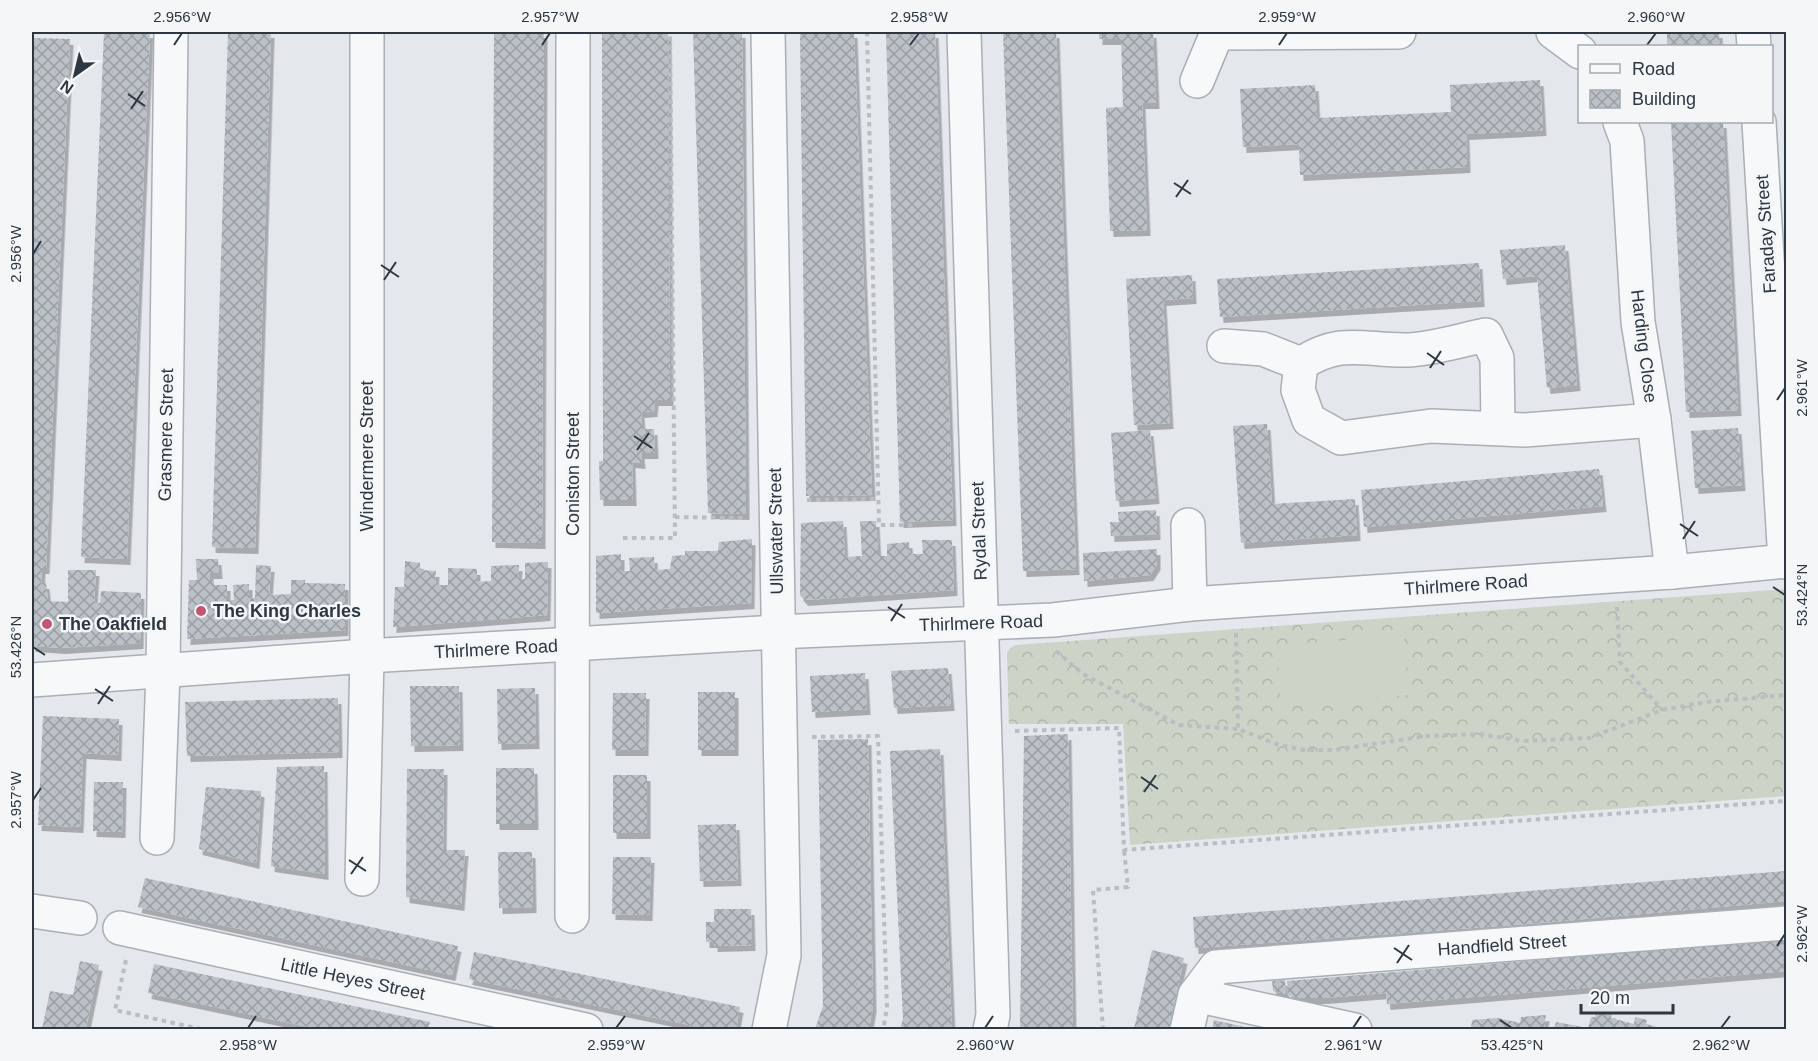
<svg xmlns="http://www.w3.org/2000/svg" width="1818" height="1061" font-family="Helvetica,sans-serif">
  <defs>
    <pattern id="forest-crowns" width="20" height="18" patternUnits="userSpaceOnUse" patternTransform="scale(1.5)"><rect width="20" height="18" fill="#cbd4c6"/><path d="M2 6a3 3 0 1 1 6 0M12 15a3 3 0 1 1 6 0" fill="none" stroke="#afb7ab"/></pattern>
    <pattern id="building-cross-hatch" width="8" height="8" patternUnits="userSpaceOnUse" patternTransform="scale(1.5)"><rect width="8" height="8" fill="#bcc1c7"/><path d="M0 0l8 8M0 8l8-8" fill="none" stroke="#999ea3"/></pattern>
    <filter id="shadow"><feDropShadow dx="3.5" dy="6" stdDeviation="0" flood-color="#0004"/></filter>
  </defs>
  <rect width="100%" height="100%" fill="#e4e7eb"/>
  <!-- forest -->
  <polygon fill="url(#forest-crowns)" points="1786,589 1786,796 1130,845 1123,724 1009,724 1007,653 1010,648 1016,645"/>
  <!-- pitch -->
  <polygon fill="#cbd4c6" points="1404,636 1408,695 1281,704 1277,645"/>
  <!-- building -->
  <g fill="url(#building-cross-hatch)" filter="url(#shadow)">
    <polygon points="104,32 150,32 127,559 81,557"/>
    <polygon points="228,32 271,32 255,548 212,547"/>
    <polygon points="494,32 544,32 542,543 492,542"/>
    <polygon points="602,32 668,32 670,400 655,400 654,411 641,412 642,429 654,429 655,453 641,453 642,463 632,462 633,500 600,500 599,461 603,461"/>
    <polygon points="693,32 742,32 746,514 708,513"/>
    <polygon points="800,32 854,32 872,495 806,496"/>
    <polygon points="886,32 935,32 953,520 900,522"/>
    <polygon points="1003,32 1056,32 1076,569 1023,571"/>
    <polygon points="1099,32 1153,32 1156,103 1142,103 1147,230 1110,231 1106,108 1123,107 1121,39 1099,39"/>
    <polygon points="1667,32 1719,32 1720,46 1667,46"/>
    <polygon points="32,38 70,39 46,568 42,568 41,583 46,583 48,601 68,602 68,570 96,570 94,603 100,603 101,591 141,593 140,643 62,648 32,646"/>
    <polygon points="1540,80 1543,130 1466,134 1467,167 1300,175 1299,144 1243,147 1240,89 1315,85 1317,118 1451,112 1450,85"/>
    <polygon points="1671,122 1723,122 1738,410 1686,412"/>
    <polygon points="1565,245 1577,385 1547,388 1537,276 1503,279 1500,250"/>
    <polygon points="1479,263 1481,301 1220,317 1217,279"/>
    <polygon points="1192,275 1193,298 1163,300 1170,423 1134,425 1126,279"/>
    <polygon points="1267,424 1272,504 1355,499 1357,535 1241,543 1233,426"/>
    <polygon points="1738,428 1742,485 1695,488 1691,431"/>
    <polygon points="1150,430 1156,498 1116,501 1111,433"/>
    <polygon points="1599,469 1603,506 1364,527 1361,490"/>
    <polygon points="1156,510 1157,534 1111,536 1110,522 1119,522 1118,512"/>
    <polygon points="843,521 845,557 862,556 860,521 876,521 878,556 887,556 887,544 909,542 910,554 923,554 922,540 952,540 954,590 805,600 800,595 801,523"/>
    <polygon points="752,539 751,603 596,613 596,556 621,554 621,571 630,571 629,558 654,557 655,570 670,569 672,556 685,555 685,551 718,551 719,542"/>
    <polygon points="1157,549 1157,564 1150,575 1084,581 1083,553"/>
    <polygon points="196,559 218,559 219,573 210,573 210,580 214,580 214,585 227,585 227,600 234,600 233,585 249,584 249,599 255,598 256,565 271,566 269,595 291,594 291,580 305,580 305,583 345,584 345,630 187,639 189,580 197,580"/>
    <polygon points="405,561 420,563 420,570 436,571 435,585 448,585 448,568 477,569 477,582 491,581 491,566 519,565 518,579 525,579 525,563 548,562 547,615 393,627 395,587 404,587"/>
    <polygon points="948,668 951,705 894,708 891,671"/>
    <polygon points="865,673 867,709 812,712 810,676"/>
    <polygon points="410,686 459,686 460,745 411,746"/>
    <polygon points="535,688 536,743 498,744 497,689"/>
    <rect x="698" y="692" width="37" height="58"/>
    <polygon points="613,693 646,693 645,750 612,750"/>
    <polygon points="338,698 339,752 187,756 185,702"/>
    <polygon points="43,716 119,719 118,755 83,753 80,827 38,825"/>
    <polygon points="1068,734 1073,1029 1020,1029 1024,736"/>
    <polygon points="868,739 873,1006 869,1029 815,1029 823,1006 818,740"/>
    <polygon points="940,749 952,1029 900,1029 903,1019 890,751"/>
    <polygon points="324,766 325,874 271,866 277,767"/>
    <polygon points="496,768 534,768 535,824 496,824"/>
    <polygon points="407,769 444,769 443,850 465,850 461,905 406,897"/>
    <rect x="613" y="775" width="34" height="58"/>
    <polygon points="94,782 123,782 122,832 93,831"/>
    <polygon points="206,787 261,791 256,863 199,849"/>
    <polygon points="736,824 738,880 700,881 698,825"/>
    <polygon points="498,852 532,852 533,907 499,908"/>
    <polygon points="613,857 651,857 649,915 612,914"/>
    <polygon points="1786,871 1786,901 1540,923 1195,948 1193,917"/>
    <polygon points="145,878 458,946 452,975 138,907"/>
    <polygon points="714,909 751,909 752,945 714,946 714,942 706,942 706,922 714,922"/>
    <polygon points="1786,939 1786,971 1387,1004 1386,993 1324,998 1299,998 1288,995 1287,981"/>
    <polygon points="1152,950 1184,958 1169,1027 1168,1029 1134,1029"/>
    <polygon points="474,952 740,1007 736,1029 708,1029 469,979"/>
    <polygon points="80,961 99,965 86,1029 42,1029 50,991 73,995"/>
    <polygon points="154,964 430,1022 428,1029 318,1029 148,993"/>
    <polygon points="1285,980 1286,994 1273,991 1272,981"/>
    <polygon points="1596,1012 1612,1012 1611,1018 1634,1024 1635,1017 1647,1020 1646,1024 1664,1029 1554,1029 1556,1022 1588,1028 1591,1017 1595,1017"/>
    <polygon points="1546,1015 1544,1029 1471,1029 1472,1020 1498,1018 1520,1023 1521,1017"/>
    <polygon points="1214,1020 1253,1029 1212,1029"/>
  </g>
  <g fill="none" stroke-linecap="round" stroke-linejoin="round">
    <!-- street casing -->
    <g stroke="#a9afb5" stroke-width="36">
      <g id="street">
        <polyline points="768,32 784,955 769,1030"/>
        <polyline points="964,32 993,1015 990,1030"/>
        <polyline points="1553,32 1580,52"/>
        <polyline points="1753,32 1754,46"/>
        <polyline points="1217,33 1399,32"/>
        <polyline points="1197,81 1217,33 1215,32"/>
        <polyline points="1620,122 1627,141 1638,322 1654,420 1672,572"/>
        <polyline points="1759,122 1785,562"/>
        <polyline points="1224,346 1263,349 1301,364 1298,390 1309,420 1341,438 1431,426 1525,430 1654,420"/>
        <path d="M 1301,364 C 1341,337 1365,351 1408,350 C 1433,349 1461,340 1486,335 L 1497,358 L 1498,426"/>
        <polyline points="1188,525 1190,604"/>
        <polyline points="32,680 367,656 777,632 1053,620 1190,604 1672,572 1786,561"/>
        <polyline points="157,838 163,672 171,32"/>
        <polyline points="362,879 367,656 367,32"/>
        <polyline points="32,911 80,918"/>
        <polyline points="572,916 573,32"/>
        <polyline points="120,928 586,1030"/>
        <polyline points="1195,995 1355,1030"/>
        <polyline points="1187,1030 1195,995 1216,967 1786,923"/>
      </g>
    </g>
    <!-- path -->
    <g stroke="#babec2" stroke-width="4" stroke-dasharray="4.5 4.5" stroke-linecap="butt">
      <polyline points="867,32 879,525 913,525"/>
      <polyline points="807,500 878,499"/>
      <polyline points="675,517 746,518"/>
      <polyline points="623,538 675,538 670,32"/>
      <polyline points="1617,607 1620,662 1662,710"/>
      <polyline points="1236,633 1238,729 1279,745 1304,750 1333,750 1427,736 1479,734 1523,741 1589,738 1662,710 1706,702 1786,695"/>
      <polyline points="1056,651 1083,674 1179,725 1238,729"/>
      <polyline points="1015,731 1119,728 1124,850 1786,801"/>
      <polyline points="812,737 878,736 887,1008 883,1030"/>
      <polyline points="126,960 115,1010 205,1030"/>
      <polyline points="1103,1030 1093,890 1128,887 1124,850"/>
    </g>
    <!-- street -->
    <use href="#street" stroke="#f6f8f9" stroke-width="33"/>
  </g>
  <!-- ticks -->
  <path fill="none" stroke="#2d3741" stroke-width="2" d="M 174,45 L 182,33M 542,45 L 550,33M 910,45 L 919,33M 1279,45 L 1287,33M 1647,45 L 1656,33M 128,94 L 145,106M 131,109 L 143,91M 1174,183 L 1191,194M 1176,197 L 1188,180M 33,254 L 41,241M 381,265 L 399,277M 384,280 L 396,262M 1427,353 L 1444,365M 1430,368 L 1441,351M 1777,400 L 1785,388M 634,436 L 652,448M 637,450 L 649,433M 1680,524 L 1698,536M 1683,539 L 1695,521M 1773,587 L 1785,595M 888,607 L 905,618M 891,621 L 902,604M 33,647 L 45,655M 95,689 L 113,701M 98,704 L 110,686M 1141,777 L 1158,789M 1144,792 L 1156,775M 33,800 L 41,788M 349,860 L 366,871M 351,874 L 363,857M 1777,946 L 1785,934M 1394,948 L 1412,960M 1397,963 L 1409,945M 1500,1020 L 1512,1028M 248,1028 L 256,1016M 616,1028 L 625,1016M 985,1028 L 993,1016M 1353,1028 L 1361,1016M 1721,1028 L 1730,1016"/>
  <!-- markers -->
  <g fill="#c25773" stroke="#f4f6f8" stroke-width="2">
    <circle cx="201" cy="611" r="6"/>
    <circle cx="47" cy="624" r="6"/>
  </g>
  <g text-anchor="middle" stroke-width="5" stroke-linejoin="round" paint-order="stroke">
    <!-- street labels -->
    <g font-size="18" fill="#2d3741" stroke="#f4f6f8">
      <text transform="translate(1766 234) rotate(-94)" y="6">Faraday Street</text>
      <text transform="translate(1644 346) rotate(83)" y="6">Harding Close</text>
      <text transform="translate(166 435) rotate(-89)" y="6">Grasmere Street</text>
      <text transform="translate(367 456) rotate(-90)" y="6">Windermere Street</text>
      <text transform="translate(573 474) rotate(-90)" y="6">Coniston Street</text>
      <text transform="translate(776 531) rotate(-91)" y="6">Ullswater Street</text>
      <text transform="translate(979 531) rotate(-92)" y="6">Rydal Street</text>
      <text transform="translate(1466 585) rotate(-4)" y="6">Thirlmere Road</text>
      <text transform="translate(981 623) rotate(-2)" y="6">Thirlmere Road</text>
      <text transform="translate(496 649) rotate(-3)" y="6">Thirlmere Road</text>
      <text transform="translate(1502 945) rotate(-4)" y="6">Handfield Street</text>
      <text transform="translate(353 979) rotate(12)" y="6">Little Heyes Street</text>
    </g>
    <!-- poi labels -->
    <g font-size="18" font-weight="bold" fill="#2d3741" stroke="#f4f6f8" text-anchor="start">
      <text x="213" y="617">The King Charles</text>
      <text x="59" y="630">The Oakfield</text>
    </g>
  </g>
  <!-- border -->
  <rect width="1818" height="1061" fill="none" stroke="#f4f6f8" stroke-width="66"/>
  <!-- legend -->
  <rect x="1578" y="45" width="195" height="78" fill="#f4f6f8" stroke="#a4aaaf" stroke-width="1.5"/>
  <rect x="1590" y="64" width="30" height="9" fill="#f6f8f9" stroke="#a4aaaf" stroke-width="1.5"/>
  <text x="1632" y="75" font-size="18" fill="#2d3741">Road</text>
  <rect x="1590" y="90" width="30" height="18" fill="url(#building-cross-hatch)" stroke="#a4aaaf" stroke-width="1.5"/>
  <text x="1632" y="105" font-size="18" fill="#2d3741">Building</text>
  <!-- north arrow -->
  <g transform="translate(75 75) rotate(214)" stroke="#f4f6f8" stroke-width="4.5" paint-order="stroke">
  <path d="M0-4.5L10 22L0 15L-10 22Z" fill="#2d3741"/>
  <text y="-9" font-size="16" font-weight="bold" text-anchor="middle" fill="#2d3741">N</text>
  </g>
  <!-- scale -->
  <path d="M1581 1004v9h92v-9" fill="none" stroke="#2d3741" stroke-width="3"/>
  <text x="1590" y="1004" font-size="18" fill="#2d3741" stroke="#f4f6f8" stroke-width="4.5" paint-order="stroke">20 m</text>
  <rect x="33" y="33" width="1752" height="995" fill="none" stroke="#2d3741" stroke-width="2"/>
  <g font-size="15" text-anchor="middle" fill="#2d3741">
    <text x="182" y="22">2.956°W</text>
    <text x="550" y="22">2.957°W</text>
    <text x="919" y="22">2.958°W</text>
    <text x="1287" y="22">2.959°W</text>
    <text x="1656" y="22">2.960°W</text>
    <text transform="translate(16 254) rotate(-90)" y="5">2.956°W</text>
    <text transform="translate(1802 388) rotate(-90)" y="5">2.961°W</text>
    <text transform="translate(1802 595) rotate(-90)" y="5">53.424°N</text>
    <text transform="translate(16 647) rotate(-90)" y="5">53.426°N</text>
    <text transform="translate(16 800) rotate(-90)" y="5">2.957°W</text>
    <text transform="translate(1802 934) rotate(-90)" y="5">2.962°W</text>
    <text x="248" y="1050">2.958°W</text>
    <text x="616" y="1050">2.959°W</text>
    <text x="985" y="1050">2.960°W</text>
    <text x="1353" y="1050">2.961°W</text>
    <text x="1512" y="1050">53.425°N</text>
    <text x="1721" y="1050">2.962°W</text>
  </g>
</svg>
